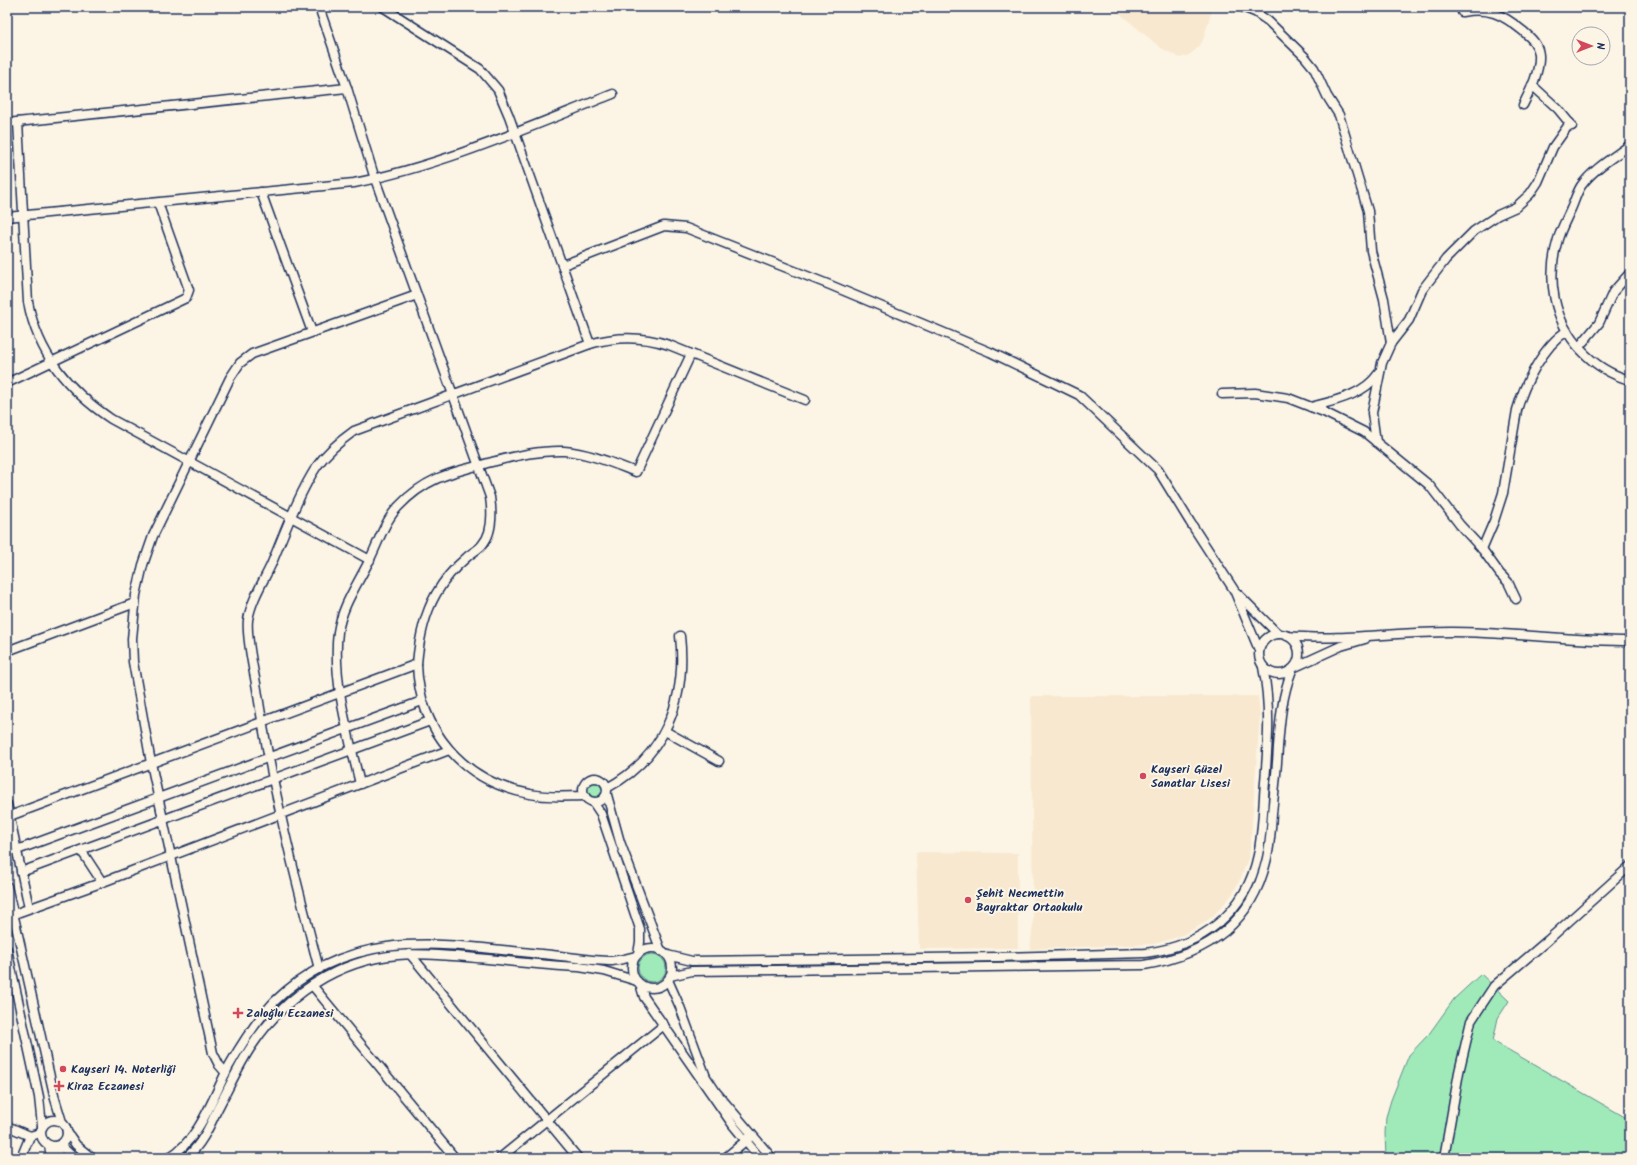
<svg xmlns="http://www.w3.org/2000/svg" width="1637" height="1165" font-family="Kalam,sans-serif">
  <rect width="100%" height="100%" fill="#fcf5e5"/>
  <filter id="ink" filterUnits="userSpaceOnUse"><feTurbulence type="fractalNoise" baseFrequency=".025" numOctaves="2"/><feDisplacementMap in="SourceGraphic" scale="8" xChannelSelector="R" yChannelSelector="G"/><feConvolveMatrix kernelMatrix="1 2 1 2 8 2 1 2 1" color-interpolation-filters="sRGB"/></filter>
  <g filter="url(#ink)">
    <!-- built -->
    <g fill="#f8e8cf">
      <polygon points="1112,7 1213,7 1203,40 1199,47 1189,55 1180,58 1161,48"/>
      <polygon points="1031,696 1258,696 1260,715 1251,836 1249,856 1242,875 1232,895 1212,917 1196,928 1178,937 1154,944 1030,949 1033,925"/>
      <polygon points="916,852 1018,853 1018,948 919,949"/>
    </g>
    <!-- grass -->
    <g fill="#a0eab9" stroke="#5e8c8c">
      <circle cx="595" cy="790" r="8"/>
      <circle cx="652" cy="968" r="14"/>
      <polygon points="1481,974 1509,1001 1498,1018 1493,1041 1630,1120 1630,1158 1386,1158 1385,1133 1386,1117 1391,1100 1409,1055 1429,1034 1454,999"/>
    </g>
    <g fill="none" stroke-linecap="round" stroke-linejoin="round">
      <!-- minor casing -->
      <g stroke="#1b2f5e" stroke-width="11">
        <g id="minor">
          <polyline points="383,7 480,69 498,90 509,116 590,344"/>
          <polyline points="1242,7 1255,12 1268,21 1305,57 1314,68 1327,96 1339,115 1368,211 1371,251 1384,299 1391,343"/>
          <path d="M 1462,12 C 1489,7 1502,14 1523,31 C 1531,38 1538,44 1539,55 C 1540,72 1530,91 1523,105"/>
          <polyline points="1532,85 1558,109 1572,126"/>
          <path d="M 18,122 L 28,302 C 38,354 68,390 111,419 L 370,560"/>
          <polyline points="7,123 347,88"/>
          <path d="M 1630,145 C 1614,157 1593,169 1581,186 C 1576,194 1574,203 1570,211 C 1566,220 1561,229 1558,239 C 1546,278 1553,320 1581,350 C 1595,365 1611,375 1630,380"/>
          <polyline points="261,192 312,332"/>
          <path d="M 7,217 L 354,183 C 444,165 529,127 613,94"/>
          <polyline points="563,265 664,226 686,228 830,285 990,352 1079,395 1158,470 1190,522 1234,590 1259,650"/>
          <polyline points="1579,347 1599,323 1613,292 1630,273"/>
          <polyline points="7,383 186,298 189,290 158,203"/>
          <polyline points="1222,394 1255,393 1288,398 1324,412 1364,432 1429,485 1460,525 1482,549 1500,574 1508,582 1516,599"/>
          <path d="M 1311,407 C 1334,401 1364,395 1378,374"/>
          <polyline points="1376,442 1372,413 1382,363 1391,343 1409,320 1422,290 1446,259 1474,231 1498,215 1516,207 1530,194 1538,182 1553,147 1570,123"/>
          <path d="M 1482,549 L 1494,521 L 1503,493 L 1517,410 C 1524,384 1544,345 1567,331"/>
          <polyline points="1237,593 1278,634"/>
          <circle cx="1279" cy="654" r="20"/>
          <path d="M 1287,636 C 1342,641 1397,632 1451,632 C 1511,632 1570,641 1630,641"/>
          <polyline points="7,651 135,603"/>
          <path d="M 417,664 C 419,731 464,782 530,794 C 548,798 567,796 585,796"/>
          <polyline points="1295,667 1341,646 1365,639"/>
          <polyline points="665,731 719,761"/>
          <circle cx="595" cy="790" r="12"/>
          <path d="M 360,784 C 349,737 332,679 338,632 C 342,606 357,585 368,563 C 378,544 384,522 398,507 C 427,476 454,472 492,462 C 516,456 539,450 564,451 C 589,453 612,463 636,472 L 691,354"/>
          <path d="M 607,788 C 665,757 687,699 680,636"/>
          <polyline points="607,795 620,842 661,951"/>
          <polyline points="593,802 601,814 640,929 640,942 638,954"/>
          <polyline points="7,804 29,908"/>
          <path d="M 7,817 L 417,664 C 419,640 424,615 436,594 C 444,580 454,568 466,558 C 471,553 478,550 482,545 C 493,533 492,511 490,497 L 375,179 L 347,88 L 319,7"/>
          <polyline points="17,850 422,701"/>
          <polyline points="81,850 102,882"/>
          <polyline points="21,872 430,721"/>
          <polyline points="7,886 55,1099 62,1122"/>
          <polyline points="14,914 95,885 449,750"/>
          <circle cx="652" cy="968" r="20"/>
          <polyline points="7,949 39,1097 42,1126"/>
          <polyline points="410,954 578,1158"/>
          <path d="M 667,955 L 692,961 L 998,957 L 1145,953 C 1202,946 1246,913 1258,855 C 1263,831 1263,806 1265,782 C 1268,743 1271,706 1263,667"/>
          <path d="M 319,969 C 295,877 271,784 257,689 C 254,671 246,638 248,620 C 251,601 263,582 271,565 C 284,534 299,493 317,466 C 327,452 340,441 354,431 L 590,344 C 617,336 642,336 669,345 L 805,400"/>
          <path d="M 670,976 L 692,971 L 1144,965 C 1204,955 1251,925 1266,862 C 1270,847 1271,830 1272,814 C 1274,792 1277,770 1278,747 C 1280,720 1282,696 1292,670"/>
          <polyline points="668,980 680,1007 706,1077 716,1092 772,1158"/>
          <polyline points="640,984 644,997 733,1125 760,1158"/>
          <polyline points="312,985 455,1158"/>
          <polyline points="226,1073 219,1065 213,1053 151,763 133,662 132,639 136,595 143,565 153,536 230,378 240,363 252,354 417,295"/>
          <circle cx="54" cy="1133" r="13"/>
          <polyline points="7,1126 30,1136 40,1133"/>
          <polyline points="67,1132 76,1145 92,1158"/>
          <polyline points="49,1145 51,1158"/>
          <polyline points="60,1145 74,1158"/>
          <polyline points="56,1146 59,1158"/>
          <polyline points="21,1158 30,1136"/>
          <path d="M 168,1158 C 200,1140 213,1097 229,1066 C 242,1043 256,1021 274,1002 C 355,922 451,946 552,955 C 572,957 593,961 612,961 C 620,960 629,958 636,956"/>
          <path d="M 186,1158 C 201,1145 209,1128 217,1110 C 229,1088 239,1064 253,1044 C 286,995 338,960 398,955 C 416,953 434,955 453,956 C 495,959 537,965 579,967 L 604,971 L 637,981"/>
          <polyline points="500,1158 664,1025"/>
          <polyline points="725,1158 749,1138"/>
          <polyline points="1444,1158 1459,1072 1471,1021 1494,986 1548,940 1630,866"/>
        </g>
      </g>
      <!-- minor -->
      <use href="#minor" stroke="#fcf5e5" stroke-width="8"/>
    </g>
  </g>
  <!-- markers -->
  <g fill="#d1495b" stroke="#fcf5e5" stroke-width="1.5">
    <circle cx="1143" cy="776" r="4"/>
    <circle cx="968" cy="900" r="4"/>
    <path d="M236 1007h4v4h4v4h-4v4h-4v-4h-4v-4h4z"/>
    <circle cx="63" cy="1069" r="4"/>
    <path d="M57 1080h4v4h4v4h-4v4h-4v-4h-4v-4h4z"/>
  </g>
  <g text-anchor="middle" stroke-width="4" stroke-linejoin="round" paint-order="stroke">
    <!-- poi labels -->
    <g font-size="12" font-weight="bold" fill="#1b2f5e" stroke="#fcf5e5" text-anchor="start">
      <text x="1151" y="773">Kayseri Güzel<tspan x="1151" dy="14">Sanatlar Lisesi</tspan></text>
      <text x="976" y="897">Şehit Necmettin<tspan x="976" dy="14">Bayraktar Ortaokulu</tspan></text>
      <text x="246" y="1017">Zaloğlu Eczanesi</text>
      <text x="71" y="1073">Kayseri 14. Noterliği</text>
      <text x="67" y="1090">Kiraz Eczanesi</text>
    </g>
  </g>
  <!-- margin -->
  <rect width="1637" height="1165" fill="none" stroke="#fcf5e5" stroke-width="24"/>
  <rect x="12" y="12" width="1613" height="1141" fill="none" stroke="#1b2f5e" stroke-width="1.5" filter="url(#ink)"/>
  <!-- north arrow -->
  <g transform="translate(1591 46) rotate(90)"><circle r="19" fill="#fcf5e5" stroke="#a2a6af"/>
  <path d="M0-3L7 15L0 10L-7 15Z" fill="#d1495b"/>
  <text y="-6" font-size="11" font-weight="bold" text-anchor="middle" fill="#1b2f5e">N</text>
  </g>
</svg>
